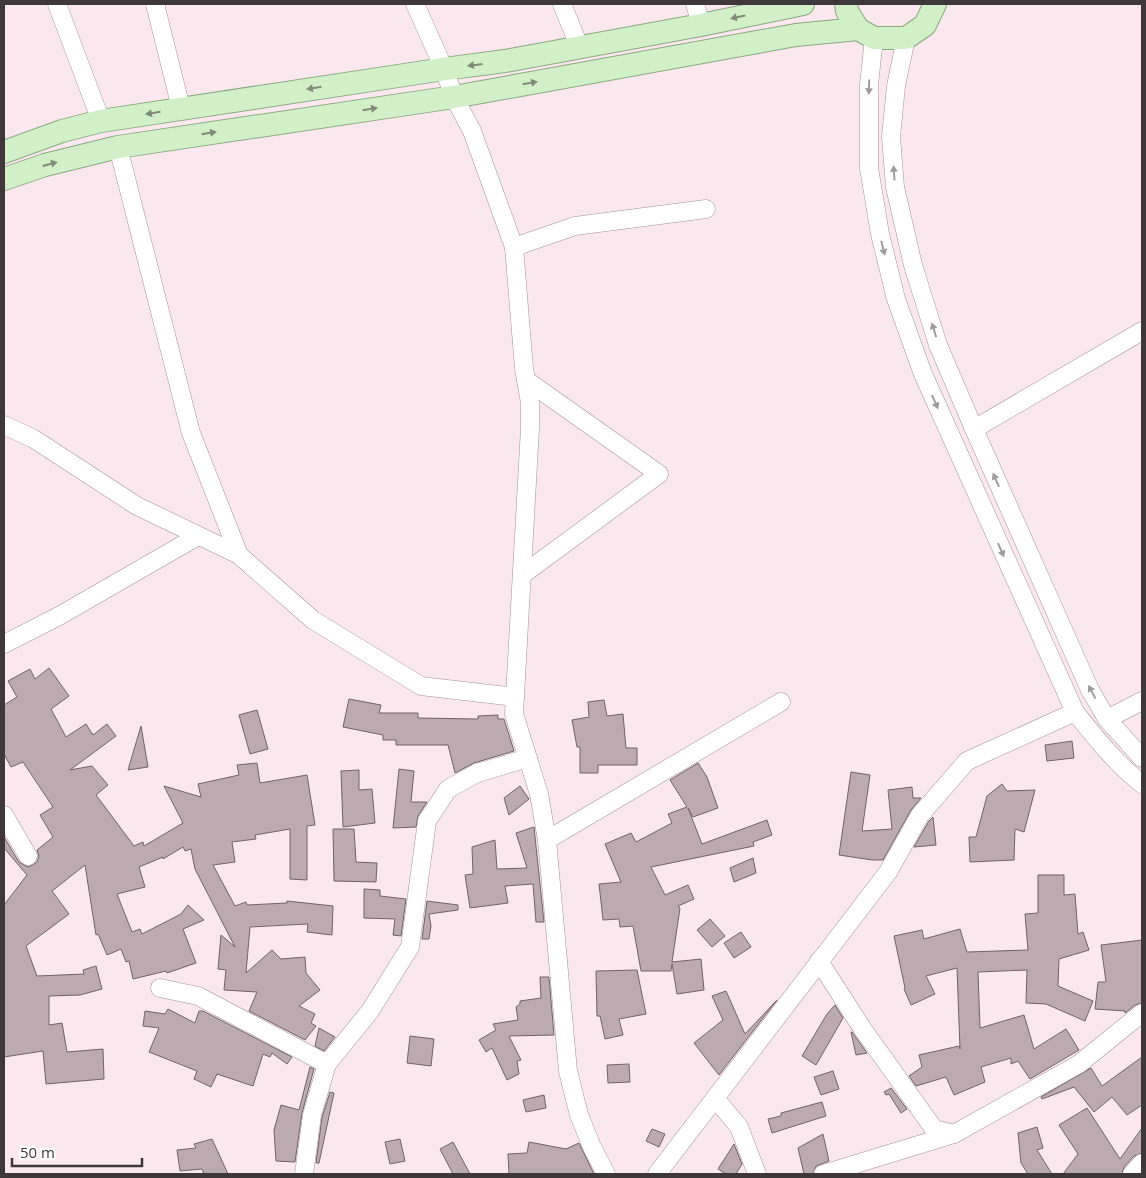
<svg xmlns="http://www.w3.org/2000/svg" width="1146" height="1178" font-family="'Open Sans',sans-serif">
  <rect width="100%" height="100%" fill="#fae8ee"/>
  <!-- building -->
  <g fill="#bbaab0" stroke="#726368">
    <polygon points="49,668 69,696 51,709 66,737 86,724 93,735 107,724 116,736 70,770 92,766 108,785 96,795 134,846 143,842 144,846 183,823 164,786 201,797 198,784 239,775 237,765 257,763 260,783 307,775 315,825 307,826 307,880 290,879 290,829 255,835 256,839 232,842 235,862 213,865 235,906 246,902 247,905 287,903 287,901 333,906 332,935 307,932 308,924 250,927 246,973 272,950 281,959 305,957 306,973 320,990 299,1006 315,1014 311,1023 316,1026 305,1040 249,1011 257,992 224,990 226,970 218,969 221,935 235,947 195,869 191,849 185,851 183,847 163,859 163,857 139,867 145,887 117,894 132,932 140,929 142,934 181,914 188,905 204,920 183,929 196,963 167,973 166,971 133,979 129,961 126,962 121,949 107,955 98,934 96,935 85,865 52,891 69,914 26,946 37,976 84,974 83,970 96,966 102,989 80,995 49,996 49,1025 62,1023 67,1052 103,1049 104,1079 46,1084 43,1051 4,1057 4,905 27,875 4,848 4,837 19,862 28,867 33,865 37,862 39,856 37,850 53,837 40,815 53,807 23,762 11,767 4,754 4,705 17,697 8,681 30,669 35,679"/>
    <polygon points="349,699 381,705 379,713 418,713 418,718 478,719 478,716 498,715 498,719 504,719 514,751 474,763 455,773 448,745 396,745 396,740 383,740 383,735 343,727"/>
    <polygon points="604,700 607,716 623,714 626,748 637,748 637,765 598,765 598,773 580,773 580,747 577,747 572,720 589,717 588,702"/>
    <polygon points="257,710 268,749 250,754 239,715"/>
    <polygon points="141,726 148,767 128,770"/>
    <polygon points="1072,741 1074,758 1047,761 1045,745"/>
    <polygon points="698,763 707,777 718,808 693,817 688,808 702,844 767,820 772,835 753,842 754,846 651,867 665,895 688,885 694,899 678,906 680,908 672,962 701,959 704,990 677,994 672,964 671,971 641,971 633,926 620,927 619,919 603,920 599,884 621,882 605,844 631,833 636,842 672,823 668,814 687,807 670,780"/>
    <polygon points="399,769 414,771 411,802 427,802 418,816 416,827 393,828"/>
    <polygon points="359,770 359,790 372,789 375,823 343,827 341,771"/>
    <polygon points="851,772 870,775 862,831 892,829 888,790 912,787 913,798 921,798 911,810 883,860 872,860 839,855"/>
    <polygon points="1002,784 1007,791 1035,790 1024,832 1015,829 1014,860 970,862 969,837 976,837 987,796"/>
    <polygon points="520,786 529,799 509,815 504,798"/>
    <polygon points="933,817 936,845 914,847 929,821"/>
    <polygon points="534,827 544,922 536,922 533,884 505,886 508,903 470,908 465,875 473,874 472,847 495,840 497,869 527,868 516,833"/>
    <polygon points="333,829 354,829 356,862 377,863 376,882 334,881"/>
    <polygon points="753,858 756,873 734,882 730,868"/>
    <polygon points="1038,875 1064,875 1064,895 1075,894 1078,934 1083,932 1089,950 1059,959 1058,986 1093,1001 1085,1021 1046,1004 1026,1003 1027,970 978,972 980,1028 1024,1015 1034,1049 1066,1029 1079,1050 1030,1079 1018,1061 1011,1064 1011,1058 981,1067 985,1082 954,1095 946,1077 916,1086 909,1076 922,1067 919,1055 959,1046 960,1049 957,968 926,976 935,994 911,1005 904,989 905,988 894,936 922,930 924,939 960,929 967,952 1028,950 1025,914 1038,913"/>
    <polygon points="364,889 380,890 380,896 406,899 401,936 393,935 395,919 364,918"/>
    <polygon points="427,901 458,905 458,910 429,914 431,926 429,939 422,939"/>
    <polygon points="710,919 725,936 712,947 697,930"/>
    <polygon points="741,932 751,947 734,958 724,943"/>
    <polygon points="1142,940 1142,1003 1135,1005 1125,1013 1125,1011 1095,1009 1098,982 1106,982 1101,945"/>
    <polygon points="637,970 646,1014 619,1019 623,1035 605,1039 600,1016 597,1016 596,971"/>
    <polygon points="540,977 549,977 554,1035 509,1036 521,1060 517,1061 519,1074 507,1080 492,1048 486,1052 479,1040 496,1030 493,1024 518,1020 516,1007 520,1004 520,1001 541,998"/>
    <polygon points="726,991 745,1034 777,1000 719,1075 694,1043 723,1020 712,996"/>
    <polygon points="835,1005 843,1018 816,1065 802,1056 827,1014"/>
    <polygon points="168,1009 195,1023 199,1011 203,1011 292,1057 287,1064 272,1053 270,1057 263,1054 253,1086 217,1074 211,1087 194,1079 197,1071 149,1052 159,1028 143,1026 145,1011 165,1014"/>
    <polygon points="319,1028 335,1037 324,1051 315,1046"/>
    <polygon points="851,1032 852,1032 867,1053 856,1055"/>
    <polygon points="410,1036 434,1039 431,1066 407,1063"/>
    <polygon points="1142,1057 1142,1105 1127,1115 1112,1097 1094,1112 1074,1087 1042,1099 1041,1097 1091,1068 1102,1086"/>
    <polygon points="629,1064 630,1082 608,1083 607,1065"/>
    <polygon points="310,1067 314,1069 302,1113 295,1162 276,1161 274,1130 281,1105 299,1110"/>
    <polygon points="833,1071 839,1089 821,1095 814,1077"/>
    <polygon points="891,1088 907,1109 901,1113 889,1094 886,1095 884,1092"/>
    <polygon points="330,1092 334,1093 319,1163 316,1163 322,1117"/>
    <polygon points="544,1095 546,1108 526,1112 523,1100"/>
    <polygon points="822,1102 826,1116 772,1133 768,1119 781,1116 781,1113"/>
    <polygon points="1087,1108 1120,1159 1142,1128 1142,1153 1134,1156 1124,1167 1122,1174 1063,1174 1078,1154 1059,1125"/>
    <polygon points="1037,1127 1043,1148 1037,1150 1052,1174 1028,1174 1021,1163 1018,1133"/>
    <polygon points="652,1129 665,1134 659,1147 646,1141"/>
    <polygon points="823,1134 829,1161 816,1166 813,1174 804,1174 798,1148"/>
    <polygon points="212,1139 228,1174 204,1174 202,1169 180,1171 177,1150 196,1148 194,1144"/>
    <polygon points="400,1139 405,1161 390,1164 385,1142"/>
    <polygon points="453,1142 470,1174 453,1174 440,1149"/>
    <polygon points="529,1142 566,1149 579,1143 594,1174 509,1174 508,1154 527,1153"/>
    <polygon points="734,1144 742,1164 736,1174 726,1174 718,1169"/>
  </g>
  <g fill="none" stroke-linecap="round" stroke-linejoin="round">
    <!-- minor casing -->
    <g stroke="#a49399" stroke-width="19">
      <g id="minor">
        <polyline points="57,4 101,121"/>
        <polyline points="155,4 181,108"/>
        <polyline points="415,4 444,69 454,97 472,131 514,247 524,368 530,403 530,428 514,714 539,794 547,840 568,1071 579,1115 592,1147 606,1174"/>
        <polyline points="562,4 579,46"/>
        <polyline points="695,4 701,25"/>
        <path d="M 874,38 L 869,85 L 869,168 L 880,234 L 896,299 L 923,374 L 1075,712 C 1095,737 1116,764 1142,784"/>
        <polyline points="906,38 896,86 891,137 895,187 913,265 938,345 974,429 1090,690 1107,719 1142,758"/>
        <polyline points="118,147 191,433 239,555"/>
        <polyline points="514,247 575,226 706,209"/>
        <polyline points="4,425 34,439 137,506 239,555 313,620 421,686 515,697"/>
        <polyline points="974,429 1142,331"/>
        <polyline points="522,575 659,474 526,380"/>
        <polyline points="4,644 59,616 198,536"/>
        <polyline points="1107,719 1142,701"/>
        <polyline points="4,815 28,856"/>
        <polyline points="547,840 781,702"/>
        <polyline points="819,961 862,1028 934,1129 954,1134"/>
        <polyline points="160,988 198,996 327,1064"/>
        <polyline points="715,1098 739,1127 757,1174"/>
        <polyline points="304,1174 312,1115 327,1064 370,1011 410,947 427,821 448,789 477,773 528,758"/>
        <polyline points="657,1174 888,872 920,815 967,761 1075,712"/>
        <polyline points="823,1174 954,1134 1079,1064 1142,1013"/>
        <polyline points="1132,1174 1142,1163"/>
      </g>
    </g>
    <!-- major casing -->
    <g stroke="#8aa97f" stroke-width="24">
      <g id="major">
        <polyline points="846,4 847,11 858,29 874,38 906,38 925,25 935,4"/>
        <polyline points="4,152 62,131 101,121 444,69 505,61 701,25 803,4"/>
        <polyline points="4,179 45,165 118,147 454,97 796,35 858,29"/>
      </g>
    </g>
    <!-- minor -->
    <use href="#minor" stroke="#fff" stroke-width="18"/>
    <!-- major -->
    <use href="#major" stroke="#d1f0c8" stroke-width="22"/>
  </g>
  <!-- one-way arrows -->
  <defs><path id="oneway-solid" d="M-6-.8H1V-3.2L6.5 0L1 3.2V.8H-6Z" transform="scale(1.25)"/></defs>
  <g fill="#818b7a">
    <use href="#oneway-solid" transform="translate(738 17) rotate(168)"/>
    <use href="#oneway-solid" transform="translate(475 65) rotate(173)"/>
    <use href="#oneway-solid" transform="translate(530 83) rotate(-10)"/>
    <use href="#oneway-solid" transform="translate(314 88) rotate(171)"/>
    <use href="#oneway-solid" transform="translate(370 109) rotate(-9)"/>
    <use href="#oneway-solid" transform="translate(153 113) rotate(171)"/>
    <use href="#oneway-solid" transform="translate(209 133) rotate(-9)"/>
    <use href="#oneway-solid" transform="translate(50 164) rotate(-15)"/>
  </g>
  <g fill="#9f9c9c">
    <use href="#oneway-solid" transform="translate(869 87) rotate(92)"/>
    <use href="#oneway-solid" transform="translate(894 173) rotate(-94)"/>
    <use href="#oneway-solid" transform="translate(883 248) rotate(76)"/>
    <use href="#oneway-solid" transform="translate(934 330) rotate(-107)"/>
    <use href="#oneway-solid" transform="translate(935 402) rotate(66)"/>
    <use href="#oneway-solid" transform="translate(996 480) rotate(-114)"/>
    <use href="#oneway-solid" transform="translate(1001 550) rotate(66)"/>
    <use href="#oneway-solid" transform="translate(1092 692) rotate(-118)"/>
  </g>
  <!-- border -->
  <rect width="1146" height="1178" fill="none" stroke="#3f383a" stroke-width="10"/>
  <!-- scale -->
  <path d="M12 1158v8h130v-8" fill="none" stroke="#3f383a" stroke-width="2.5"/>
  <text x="20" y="1158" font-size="15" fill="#3f383a" stroke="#ffffff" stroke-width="4" paint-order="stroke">50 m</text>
</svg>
